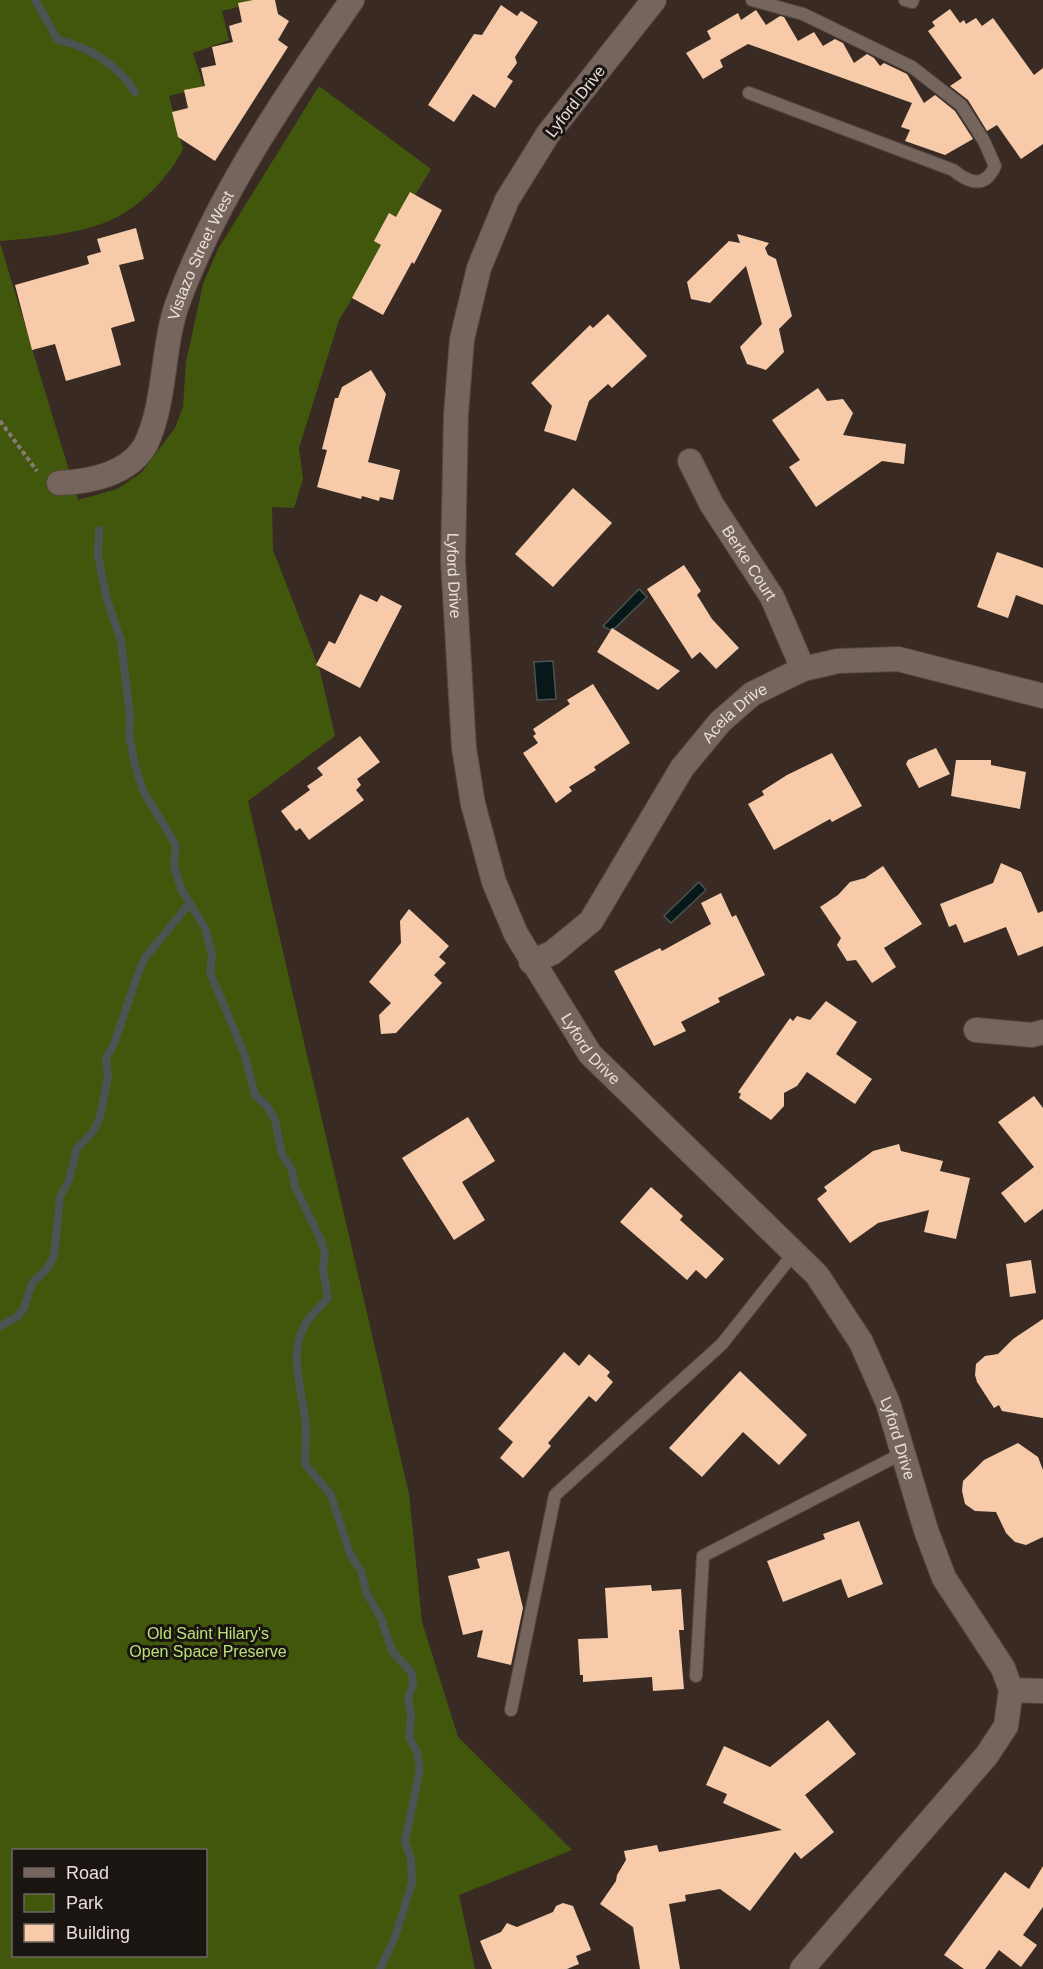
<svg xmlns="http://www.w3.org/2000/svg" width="1043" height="1969" font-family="Arial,sans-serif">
  <rect width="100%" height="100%" fill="#392b24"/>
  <!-- green -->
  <g fill="#41580c" fill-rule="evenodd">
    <path d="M 0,0 L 266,0 L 222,11 L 229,40 L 193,53 L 204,87 L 169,96 L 183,149 C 169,177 141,206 113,219 C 82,234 34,238 0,241 Z"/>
    <path d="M 319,86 L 431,169 L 339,320 L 299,448 L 303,479 L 294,508 L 272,507 L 273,550 L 320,671 L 335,736 L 248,801 L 409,1494 L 422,1622 L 458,1737 L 572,1850 L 459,1895 L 475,1969 L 0,1969 L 0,243 L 78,500 L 117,489 L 141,473 L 175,428 L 183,407 L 186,362 L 203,284 L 218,249 ZM 14,1850 L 206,1850 L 206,1956 L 14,1956 Z"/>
  </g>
  <!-- water -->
  <g fill="#081819" stroke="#4b5453" stroke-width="1.5">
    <polygon points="639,589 647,597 615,628 610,630 603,626"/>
    <polygon points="553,661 556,699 537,700 534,662"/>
    <polygon points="699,882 706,890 671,923 664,916"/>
  </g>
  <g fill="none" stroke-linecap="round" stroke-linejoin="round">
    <!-- stream -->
    <g stroke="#4b5453" stroke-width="8">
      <path d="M 35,0 L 58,40 C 88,46 119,66 135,92"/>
      <path d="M 99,530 L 98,556 L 107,599 L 121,641 L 130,716 L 129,735 L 135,765 L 143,791 L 176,845 L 174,866 L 182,891 L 205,928 L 212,954 L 210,972 L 245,1056 L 255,1095 L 267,1106 L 275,1120 L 282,1154 L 292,1170 L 295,1187 L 321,1240 L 325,1254 L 323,1269 L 328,1298 C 321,1306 312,1314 306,1323 C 286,1354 304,1394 306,1427 C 306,1439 305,1452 305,1464 L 331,1495 L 350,1554 L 361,1571 L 367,1594 L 381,1618 L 392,1651 L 412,1673 L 413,1685 L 408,1697 L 411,1715 L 409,1737 L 417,1752 L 420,1769 L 405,1841 L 411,1859 L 412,1883 L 395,1937 L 380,1969"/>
      <polyline points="0,1326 17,1317 24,1308 32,1283 46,1270 54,1256 60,1197 69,1180 77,1148 93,1132 100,1117 108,1076 106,1058 114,1044 136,979 144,959 189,904"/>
    </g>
  </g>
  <!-- building -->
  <g fill="#f7cba9">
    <polygon points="253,0 275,0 278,14 289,21 278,40 288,47 215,161 178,137 172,112 188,108 184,90 205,86 201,68 216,65 212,47 233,42 229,26 242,22 238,3"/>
    <polygon points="501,5 517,16 521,11 538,22 515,57 517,63 507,77 513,81 495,108 473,94 454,122 428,105 474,34 482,35"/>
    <polygon points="950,9 960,23 964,20 966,24 976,18 982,26 993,18 1034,75 1043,68 1043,144 1021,159 997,125 987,131 968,100 950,86 962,78 928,31 935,26 932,22"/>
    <polygon points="756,10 766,25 780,16 784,17 798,41 814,32 823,46 835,39 843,43 854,63 867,54 874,58 880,66 884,63 907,74 924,103 935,95 955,111 973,139 945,155 905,141 910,130 901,127 912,103 748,44 720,60 723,67 703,79 686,53 711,39 707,31 738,13 741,20"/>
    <polygon points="410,192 442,210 414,264 412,262 383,315 352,298 381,245 374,241 389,213 396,217"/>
    <polygon points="136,228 144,259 119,265 135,321 111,328 121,365 66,381 55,344 32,350 15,285 89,264 87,256 101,252 97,239"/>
    <polygon points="737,234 769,243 765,248 768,255 776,259 792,316 779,329 784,352 766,370 747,364 740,347 762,324 746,266 710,303 691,299 687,282 729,241 740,243"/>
    <polygon points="608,314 647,356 612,388 608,384 589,401 576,441 544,431 552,406 531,383 590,325 593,328"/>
    <polygon points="371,370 386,394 368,462 400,470 393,500 380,497 379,501 362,496 361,499 317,487 327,450 322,449 335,398 338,398 342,387"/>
    <polygon points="818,388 827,401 843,399 853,413 843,435 906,444 904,464 882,461 816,507 789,467 800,460 772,420"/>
    <polygon points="573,488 612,523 553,587 515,554"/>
    <polygon points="997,552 1043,568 1043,605 1016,595 1008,618 977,607"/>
    <polygon points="684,565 701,591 697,595 712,619 739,648 716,669 700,652 692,659 647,589"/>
    <polygon points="360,594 377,602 381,595 402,606 360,688 316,665 329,641 335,644"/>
    <polygon points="612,628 680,671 658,690 597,652"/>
    <polygon points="593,684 630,743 594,767 596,770 569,787 572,791 556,803 523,753 538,743 533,736 536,734 533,729 570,704 567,700"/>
    <polygon points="360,736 380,762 357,779 361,785 356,790 364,800 309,840 300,828 296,831 281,811 310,790 307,786 323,775 317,768"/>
    <polygon points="936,748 950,774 919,788 906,764 908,760"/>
    <polygon points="832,753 862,806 832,822 830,819 774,850 748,804 764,795 762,791 787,775"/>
    <polygon points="956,760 991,760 991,765 1026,772 1020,809 951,796"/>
    <polygon points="1001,863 1021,872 1038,913 1043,911 1043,946 1018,956 1006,927 964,943 956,924 949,927 940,904 993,883"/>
    <polygon points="883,866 922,924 884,948 896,967 872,983 856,960 847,961 837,945 841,938 820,907 838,895 850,882 865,878"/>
    <polygon points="721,893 732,917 736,915 765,975 718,998 720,1002 681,1022 686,1031 654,1046 614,971 660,948 662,951 711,924 701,903"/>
    <polygon points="409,909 449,946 439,957 446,963 434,975 442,983 396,1033 381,1034 379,1015 391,1003 369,982 401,943 400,921"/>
    <polygon points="826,1001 857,1022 836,1054 872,1079 855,1104 807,1072 797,1086 784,1093 784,1106 771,1120 739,1098 741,1094 738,1092 790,1018 793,1021 797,1016 810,1020"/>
    <polygon points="1034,1096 1043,1108 1043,1209 1025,1223 1001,1193 1034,1167 998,1122"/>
    <polygon points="468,1117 495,1161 462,1182 485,1220 454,1240 402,1158"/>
    <polygon points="899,1144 901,1151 943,1161 940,1171 970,1178 956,1239 924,1232 929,1210 878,1223 850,1243 817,1199 827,1191 824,1187 873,1151"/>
    <polygon points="651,1187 683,1216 680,1220 724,1259 706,1279 696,1270 687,1280 620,1222"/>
    <polygon points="1031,1260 1036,1293 1010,1297 1006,1264"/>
    <polygon points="1043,1319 1043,1418 1002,1411 999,1405 994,1408 977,1382 975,1375 976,1364 985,1356 998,1354 1013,1339"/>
    <polygon points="564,1352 579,1366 589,1354 610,1372 607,1376 613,1382 596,1402 589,1396 548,1443 551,1446 523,1478 500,1458 513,1442 498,1429"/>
    <polygon points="740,1371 807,1435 779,1465 743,1432 702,1477 669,1448"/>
    <polygon points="1018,1443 1038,1457 1043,1470 1043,1537 1026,1545 1015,1542 1006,1533 996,1512 975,1511 965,1504 962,1491 963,1481 984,1460"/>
    <polygon points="859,1521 883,1584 848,1598 841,1579 783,1602 767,1561 825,1539 823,1534"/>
    <polygon points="509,1551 523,1608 511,1665 477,1657 483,1630 463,1635 448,1576 480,1568 477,1559"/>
    <polygon points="651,1585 652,1591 681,1589 684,1630 679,1630 684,1689 653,1691 652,1677 583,1682 583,1675 580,1675 578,1639 608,1638 605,1588"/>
    <polygon points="828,1720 856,1754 805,1795 834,1832 801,1859 795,1852 750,1911 720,1889 685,1895 686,1901 669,1904 680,1969 640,1969 633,1927 600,1904 616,1881 617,1875 626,1860 624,1851 657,1845 659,1852 782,1830 723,1803 727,1794 706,1785 724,1746 770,1767"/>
    <polygon points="1043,1866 1043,1907 1023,1935 1037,1945 1021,1967 999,1950 985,1969 964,1969 944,1955 1005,1872 1029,1889"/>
    <polygon points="563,1903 573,1906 591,1950 576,1956 579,1964 567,1969 492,1969 480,1941 501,1932 507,1923 517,1927 553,1912 556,1906"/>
  </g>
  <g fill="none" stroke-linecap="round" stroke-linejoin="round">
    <!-- lane casing -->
    <g stroke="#544842" stroke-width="14">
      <g id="lane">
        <polyline points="905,0 912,2 913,0"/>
        <path d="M 749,93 L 953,170 C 969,183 985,189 995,166 L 984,141 L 961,105 L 912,67 L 803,14 L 752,0"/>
        <polyline points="696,1676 703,1556 903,1453"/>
        <polyline points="511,1710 555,1495 722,1344 794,1253"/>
      </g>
    </g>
    <!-- street casing -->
    <g stroke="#544842" stroke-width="26">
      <g id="street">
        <path id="s1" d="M 654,0 L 548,134 L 507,200 L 479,268 L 462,339 L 456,414 L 453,561 L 464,748 L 473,804 L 494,882 L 516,934 L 590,1054 L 817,1275 L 861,1342 L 888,1403 L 926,1530 L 944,1578 L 1003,1668 L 1011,1690 L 1006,1726 L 987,1755 L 802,1969"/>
        <path id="s2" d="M 690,461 L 712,505 L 772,597 L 803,669"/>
        <path id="s3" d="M 59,483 C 89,482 130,474 146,444 C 166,402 162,345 178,302 C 218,194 287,94 352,0"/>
        <path id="s4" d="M 531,962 L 552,953 L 591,921 L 682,768 L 720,722 L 752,694 L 803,669 L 838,661 L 898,659 L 1043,696"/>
        <polyline points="976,1030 1032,1035 1043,1032"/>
        <polyline points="1011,1690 1043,1691"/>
      </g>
    </g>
    <!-- path -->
    <polyline stroke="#867a74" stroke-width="4" stroke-dasharray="4.5 3" stroke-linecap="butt" points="0,421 37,471"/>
    <!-- lane -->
    <use href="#lane" stroke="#75655d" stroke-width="12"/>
    <!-- street -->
    <use href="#street" stroke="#75655d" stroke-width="24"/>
  </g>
  <g text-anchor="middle" stroke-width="6" stroke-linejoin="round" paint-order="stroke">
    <!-- street labels -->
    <g font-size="16" fill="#e8dfda" stroke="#1b1512">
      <text transform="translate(575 101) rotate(-52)" y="6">Lyford Drive</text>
      <text dy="6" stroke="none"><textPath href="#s3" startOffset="297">Vistazo Street West</textPath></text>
      <text dy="6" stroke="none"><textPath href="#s2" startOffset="118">Berke Court</textPath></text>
      <text dy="6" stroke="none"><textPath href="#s1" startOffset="632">Lyford Drive</textPath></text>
      <text dy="6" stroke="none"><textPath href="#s4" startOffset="328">Acela Drive</textPath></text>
      <text dy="6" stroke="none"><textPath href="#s1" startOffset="1136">Lyford Drive</textPath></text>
      <text dy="6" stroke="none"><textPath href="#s1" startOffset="1640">Lyford Drive</textPath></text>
    </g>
    <!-- park labels -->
    <g font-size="16" fill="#bae176" stroke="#1b1512">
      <text x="208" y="1639">Old Saint Hilary's<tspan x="208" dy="18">Open Space Preserve</tspan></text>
    </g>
  </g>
  <!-- legend -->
  <rect x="12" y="1849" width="195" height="108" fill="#1b1512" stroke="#6d6662" stroke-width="1.5"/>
  <rect x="24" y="1868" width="30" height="9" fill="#75655d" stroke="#6d6662" stroke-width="1.5"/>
  <text x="66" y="1879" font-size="18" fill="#e8dfda">Road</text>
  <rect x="24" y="1894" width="30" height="18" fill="#41580c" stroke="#6d6662" stroke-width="1.5"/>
  <text x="66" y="1909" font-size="18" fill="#e8dfda">Park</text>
  <rect x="24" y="1924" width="30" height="18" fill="#f7cba9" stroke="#6d6662" stroke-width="1.5"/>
  <text x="66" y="1939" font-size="18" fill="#e8dfda">Building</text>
</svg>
